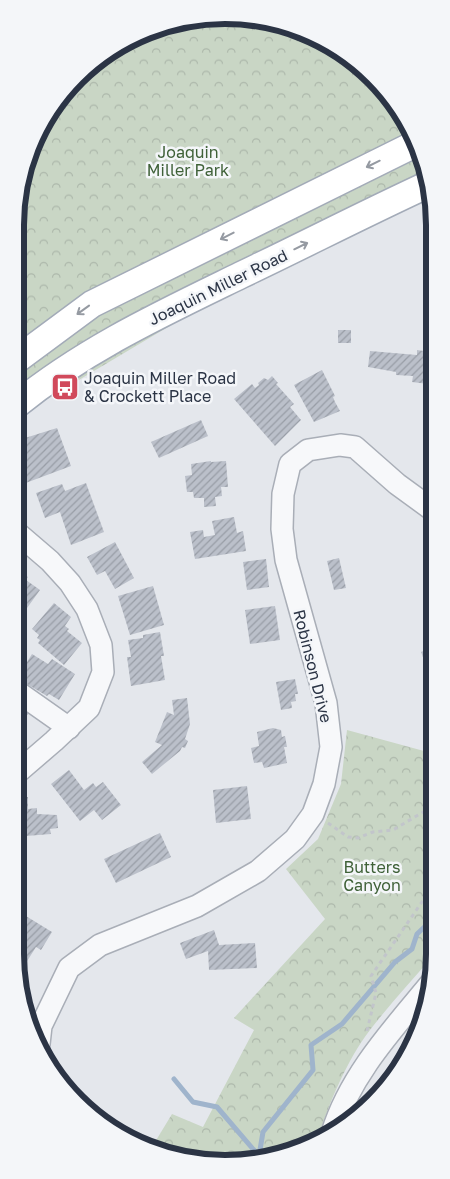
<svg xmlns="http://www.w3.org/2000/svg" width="450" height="1179" font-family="'Golos Text',sans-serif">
  <defs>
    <pattern id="park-crowns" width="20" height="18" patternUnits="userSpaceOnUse" patternTransform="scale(1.25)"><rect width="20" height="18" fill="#c9d6c5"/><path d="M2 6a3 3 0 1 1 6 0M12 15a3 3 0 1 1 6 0" fill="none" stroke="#adb8ab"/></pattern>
    <pattern id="building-hatch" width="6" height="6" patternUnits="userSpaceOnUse" patternTransform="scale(1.25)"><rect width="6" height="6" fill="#bbc0ca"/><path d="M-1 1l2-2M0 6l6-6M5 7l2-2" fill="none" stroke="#989da6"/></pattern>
  </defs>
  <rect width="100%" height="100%" fill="#e4e7ec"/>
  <!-- park -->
  <g fill="url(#park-crowns)">
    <polygon points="198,17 280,22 341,50 383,86 413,132 431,191 230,290 15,418 15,225 22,170 59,97 120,43"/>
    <path d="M 347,730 L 435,754 L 435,954 C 413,979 390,1004 370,1030 C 347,1060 329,1103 318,1138 L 266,1160 L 197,1162 L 152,1147 L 172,1114 L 203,1127 L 254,1030 L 234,1018 L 325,919 L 286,869 L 318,839 L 341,784 Z"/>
  </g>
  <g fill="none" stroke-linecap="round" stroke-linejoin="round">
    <!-- stream -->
    <g stroke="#9fb4cc" stroke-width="5">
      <polyline points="174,1079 193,1102 217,1107 259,1156"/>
      <polyline points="256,1160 259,1156 263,1132 313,1070 311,1045 342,1024 395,962 412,949 417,934 435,917"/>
    </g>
  </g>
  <!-- building -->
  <g fill="url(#building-hatch)">
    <rect x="338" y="330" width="13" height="13"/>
    <polygon points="417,350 424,351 424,356 431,357 428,384 412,382 413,376 396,375 396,372 368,367 370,351 417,355"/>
    <polygon points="322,370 335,396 333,397 335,402 340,411 314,422 294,385"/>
    <polygon points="272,376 278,383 276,384 294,404 290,407 301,420 275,446 234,399 252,384 255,388 259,385 258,383 264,378 268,380"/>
    <polygon points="201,420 208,436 159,458 151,442"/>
    <polygon points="57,428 71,466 23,484 15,464 15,458 22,456 18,447 27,442 25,438"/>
    <polygon points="211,461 211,462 226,461 228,487 221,487 222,496 215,497 216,506 204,507 204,498 194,498 193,492 187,492 185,476 192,475 191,464"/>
    <polygon points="86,483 104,532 71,545 60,512 45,518 36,493 62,484 65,491"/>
    <polygon points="234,517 237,533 243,531 246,551 195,559 190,532 203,530 204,537 215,535 212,521"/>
    <polygon points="115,542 134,578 115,589 105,571 97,575 87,557"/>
    <polygon points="339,558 346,588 334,590 327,561"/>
    <polygon points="266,559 269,587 247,590 243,562"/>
    <polygon points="15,568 28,577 26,580 40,590 22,615 15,610"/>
    <polygon points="153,586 164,625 130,635 118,596"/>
    <polygon points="54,603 71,617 65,626 69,629 67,631 82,643 64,665 38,643 40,640 37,638 39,635 32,629"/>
    <polygon points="275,606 280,640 250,644 245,610"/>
    <polygon points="160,632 164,656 161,656 165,680 131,686 127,657 131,657 128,640 143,638 143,635"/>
    <polygon points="15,639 26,647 15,663"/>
    <polygon points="434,647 434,687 421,652"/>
    <polygon points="32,654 48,664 52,659 75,674 59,700 49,694 47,696 17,678"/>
    <polygon points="295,679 298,694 295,694 296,701 291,702 292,708 281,710 276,682"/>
    <polygon points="15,695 33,706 22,723 15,718"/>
    <polygon points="187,698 190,724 185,739 188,741 185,748 182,747 180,751 152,774 142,762 162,745 155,742 167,712 174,715 172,700"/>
    <polygon points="273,728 281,730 282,737 285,736 287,747 284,747 287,763 264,768 262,762 254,763 251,748 259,746 257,732"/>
    <polygon points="69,770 84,790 93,783 96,787 103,782 121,805 102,820 94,810 80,821 51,784"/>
    <polygon points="247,786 251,819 216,823 213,790"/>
    <polygon points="28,797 28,809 37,808 37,814 57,815 58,828 50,829 51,834 26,836 26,838 15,838 15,798"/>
    <polygon points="160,833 171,857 116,883 104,859"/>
    <polygon points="21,913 52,932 41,950 36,947 24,966 16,961 15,954 15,923"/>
    <polygon points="214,930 219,945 255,943 257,968 209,970 208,951 186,959 180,943"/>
  </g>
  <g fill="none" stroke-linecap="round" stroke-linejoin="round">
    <!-- minor casing -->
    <g stroke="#a9aeb7" stroke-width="24">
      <g id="minor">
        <polyline points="15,531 50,561 70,583 87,609 101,645 103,672 89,708 54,741 18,772"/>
        <polyline points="15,690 69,728"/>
        <polyline points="39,1044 41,1026 69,968 100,945 197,906 258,871 295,839 313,814 324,784 331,747 326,703 286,560 282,529 283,494 290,464 308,450 340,445 355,447 397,484 434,511"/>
        <path d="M 332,1133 C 350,1075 393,1029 431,983"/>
      </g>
    </g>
    <!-- major casing -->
    <g stroke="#a3abb8" stroke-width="29">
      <g id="major">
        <polyline points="15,361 92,304 417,143"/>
        <path d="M 15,406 C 85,349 161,314 241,275 C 304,245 366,213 429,184"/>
      </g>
    </g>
    <!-- path -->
    <g stroke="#c2c5cb" stroke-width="3" stroke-dasharray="4 4" stroke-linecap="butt">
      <polyline points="328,823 348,837 358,838 373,832 393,830 435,805"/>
      <polyline points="367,1031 376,993 371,976 435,883"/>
    </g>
    <!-- minor -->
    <use href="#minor" stroke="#f7f8fa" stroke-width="21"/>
    <!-- major -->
    <use href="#major" stroke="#fff" stroke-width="26"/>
  </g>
  <!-- one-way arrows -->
  <defs><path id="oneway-shaft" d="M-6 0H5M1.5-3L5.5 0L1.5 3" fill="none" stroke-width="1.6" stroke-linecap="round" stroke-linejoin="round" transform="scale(1.25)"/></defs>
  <g stroke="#959aa2">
    <use href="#oneway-shaft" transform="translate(373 164) rotate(154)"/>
    <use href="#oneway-shaft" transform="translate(227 236) rotate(153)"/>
    <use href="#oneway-shaft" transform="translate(301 246) rotate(-26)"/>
    <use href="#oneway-shaft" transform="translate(83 310) rotate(144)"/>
  </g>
  <!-- icons -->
  <defs>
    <g id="bus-square" transform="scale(1.4375)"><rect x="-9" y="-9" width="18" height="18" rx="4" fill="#d1495b" stroke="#f4f6f9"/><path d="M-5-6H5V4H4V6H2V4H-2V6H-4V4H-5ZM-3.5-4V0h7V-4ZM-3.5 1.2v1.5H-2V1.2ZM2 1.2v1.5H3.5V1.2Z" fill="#fff"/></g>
  </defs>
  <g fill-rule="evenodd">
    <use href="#bus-square" x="65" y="387"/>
  </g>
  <g text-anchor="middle" stroke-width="5" stroke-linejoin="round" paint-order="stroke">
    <!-- park labels -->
    <g font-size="16" fill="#3f6138" stroke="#f4f6f9">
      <text x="188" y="158">Joaquin<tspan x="188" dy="18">Miller Park</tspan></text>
      <text x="372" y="873">Butters<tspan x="372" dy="18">Canyon</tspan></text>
    </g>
    <!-- street labels -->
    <g font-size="16" fill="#2b3445" stroke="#f4f6f9">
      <text transform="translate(218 287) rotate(-26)" y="6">Joaquin Miller Road</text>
      <text transform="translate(313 666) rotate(76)" y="6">Robinson Drive</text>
    </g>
    <!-- poi labels -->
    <g font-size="16" fill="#2b3445" stroke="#f4f6f9" text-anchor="start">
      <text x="84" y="384">Joaquin Miller Road<tspan x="84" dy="18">&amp; Crockett Place</tspan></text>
    </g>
  </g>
  <!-- crop -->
  <path d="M0 0H450V1179H0ZM225 24H225A201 201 0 0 1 426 225V954A201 201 0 0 1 225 1155H225A201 201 0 0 1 24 954V225A201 201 0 0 1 225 24Z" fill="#f4f6f9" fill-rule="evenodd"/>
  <path fill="none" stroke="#2b3445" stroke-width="6" d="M225 24H225A201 201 0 0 1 426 225V954A201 201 0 0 1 225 1155H225A201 201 0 0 1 24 954V225A201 201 0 0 1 225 24Z"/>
</svg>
